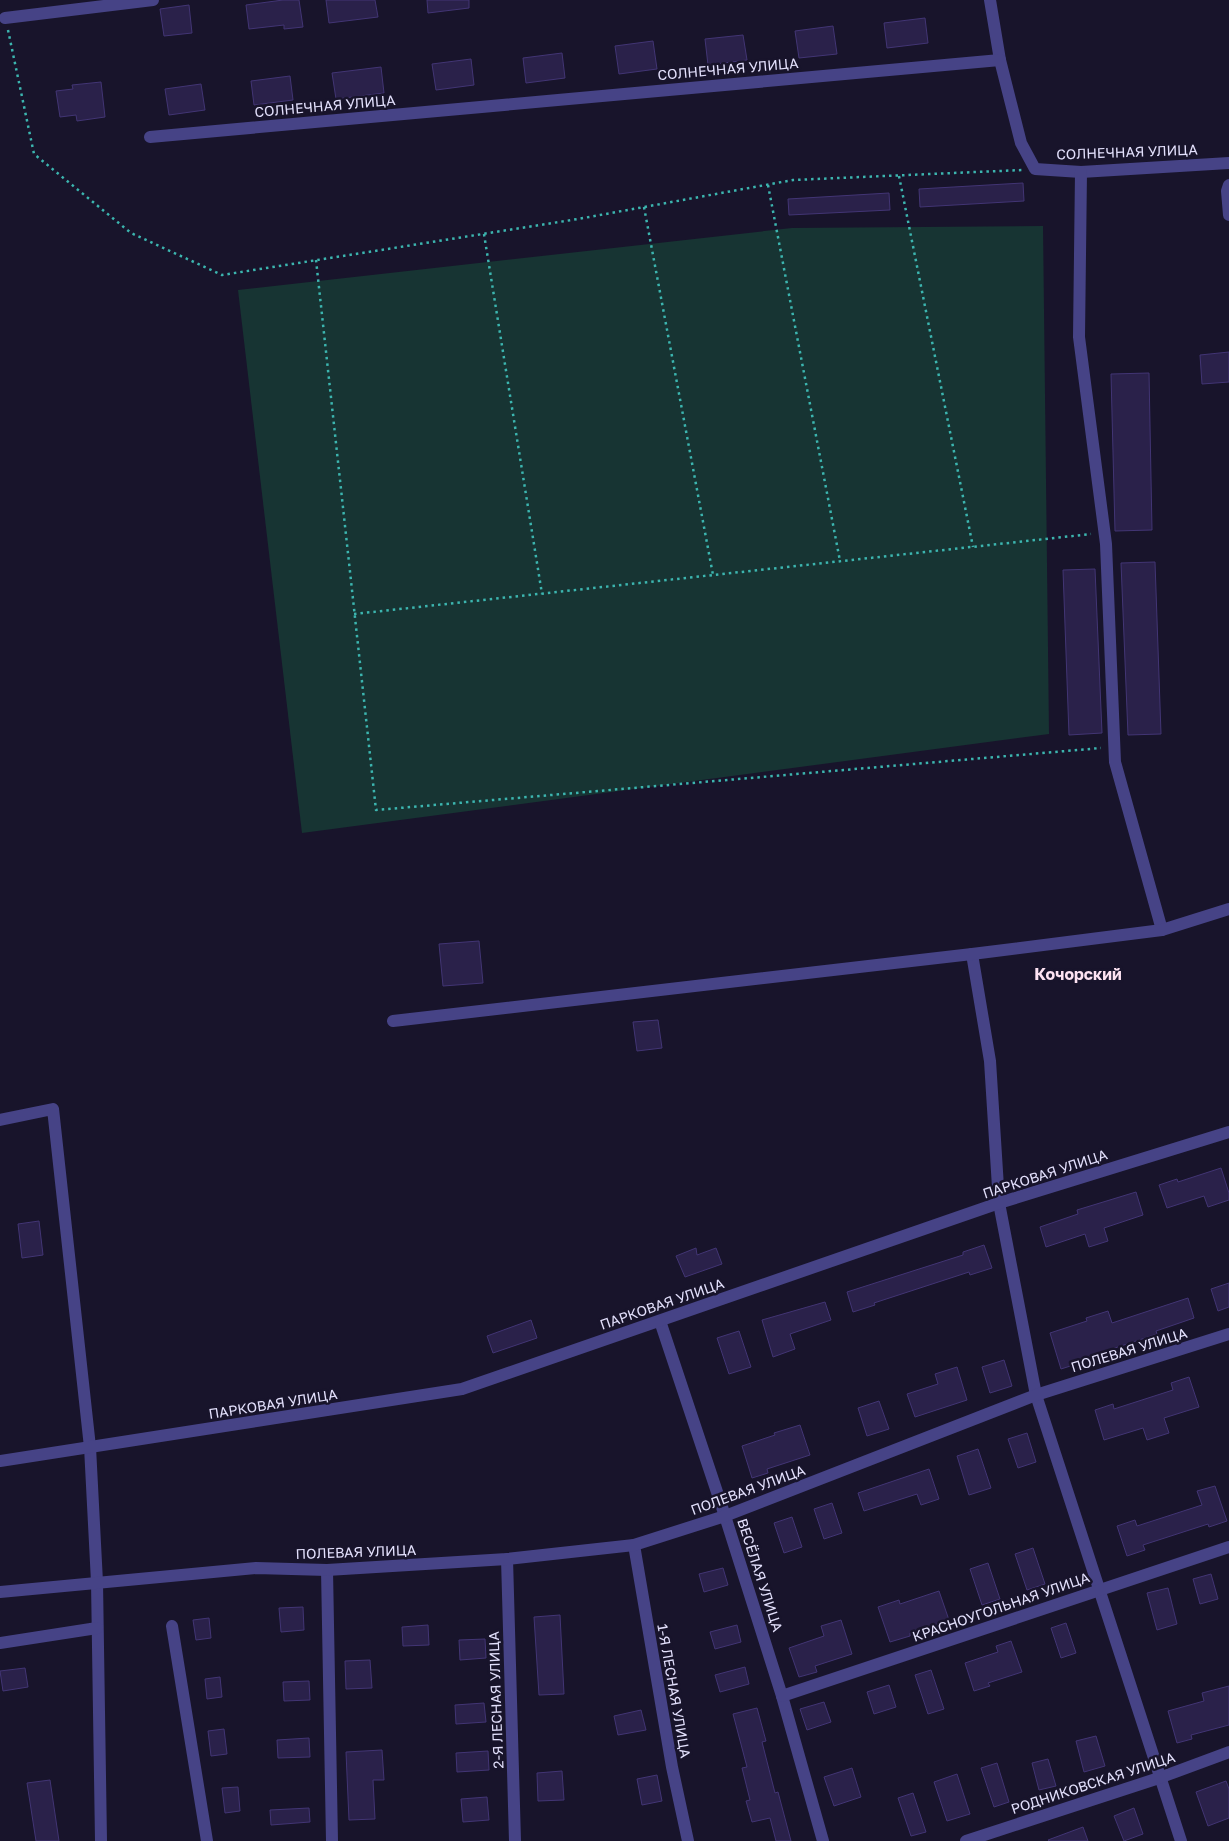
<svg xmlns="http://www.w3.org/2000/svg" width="1229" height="1841" font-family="'Golos Text',sans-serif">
  <rect width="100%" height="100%" fill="#18142b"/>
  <!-- green -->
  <polygon fill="#173433" points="1043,226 1049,734 302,833 238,290 792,228"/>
  <!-- building -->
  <g fill="#2a214a" stroke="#423574">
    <polygon points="283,0 299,0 303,27 284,29 284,25 249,29 246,5"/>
    <polygon points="326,0 375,0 378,17 329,23"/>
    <polygon points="427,0 469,0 469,8 428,13"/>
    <polygon points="189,5 192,33 164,36 160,9"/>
    <polygon points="925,18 928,43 887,48 884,23"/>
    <polygon points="833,26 837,54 799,58 795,31"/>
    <polygon points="743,35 747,60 708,65 705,39"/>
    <polygon points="653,41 657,69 619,74 615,46"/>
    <polygon points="562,53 565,78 526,83 523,58"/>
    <polygon points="471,59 474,85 436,90 432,64"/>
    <polygon points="381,67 384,93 336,99 332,73"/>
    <polygon points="290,76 293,100 254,105 251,81"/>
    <polygon points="101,82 105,117 77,121 76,115 60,117 56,91 73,89 72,85"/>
    <polygon points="201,84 205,110 169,115 165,89"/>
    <polygon points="1023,183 1024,201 920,207 919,189"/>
    <polygon points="889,193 890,210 789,215 788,199"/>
    <polygon points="1229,352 1229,382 1202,384 1200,355"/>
    <polygon points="1149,373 1152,530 1115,531 1111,374"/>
    <polygon points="1155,562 1161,734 1128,735 1121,563"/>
    <polygon points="1095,569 1102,733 1069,735 1063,570"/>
    <polygon points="479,941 483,983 443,986 439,944"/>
    <polygon points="658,1020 662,1048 637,1051 633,1022"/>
    <polygon points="1221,1168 1229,1193 1229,1200 1208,1207 1204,1196 1167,1208 1159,1185 1177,1179 1178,1182"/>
    <polygon points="1136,1192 1143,1215 1104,1228 1108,1241 1089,1247 1085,1234 1046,1247 1040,1227 1078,1214 1077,1210"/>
    <polygon points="39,1221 43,1255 22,1258 18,1224"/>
    <polygon points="984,1245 992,1268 970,1275 969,1272 874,1303 875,1305 853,1312 847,1292 963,1255 963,1252"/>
    <polygon points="696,1248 697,1255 716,1248 722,1264 685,1277 676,1256"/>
    <polygon points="1229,1283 1229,1307 1218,1311 1211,1289"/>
    <polygon points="1188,1298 1194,1318 1156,1331 1157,1334 1082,1359 1083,1362 1061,1369 1050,1333 1087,1321 1086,1318 1108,1311 1112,1323"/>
    <polygon points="825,1302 831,1320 790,1334 795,1349 773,1357 762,1320"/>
    <polygon points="531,1320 537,1338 493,1353 487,1336"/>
    <polygon points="739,1331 751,1367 729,1374 717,1338"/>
    <polygon points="1004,1360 1012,1386 990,1393 982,1367"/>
    <polygon points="957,1367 967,1400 915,1417 907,1394 938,1384 935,1374"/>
    <polygon points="1189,1377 1199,1407 1164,1418 1169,1433 1147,1440 1143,1428 1104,1440 1095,1410 1113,1404 1114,1409 1173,1390 1171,1383"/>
    <polygon points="879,1401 889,1429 867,1436 858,1408"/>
    <polygon points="800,1425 810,1455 767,1469 768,1473 752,1478 742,1446 775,1435 774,1433"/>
    <polygon points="1027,1433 1036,1462 1018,1468 1008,1439"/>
    <polygon points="978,1449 991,1488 969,1495 957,1456"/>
    <polygon points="929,1469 939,1499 921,1505 917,1494 864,1511 858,1493"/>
    <polygon points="1215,1486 1227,1521 1209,1527 1208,1524 1143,1545 1145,1550 1127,1556 1117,1526 1135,1520 1137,1526 1202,1505 1197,1491"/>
    <polygon points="832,1503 842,1533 824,1539 814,1509"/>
    <polygon points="792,1517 802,1547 784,1553 774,1523"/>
    <polygon points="1033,1548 1045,1584 1027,1590 1015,1554"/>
    <polygon points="988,1563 1000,1599 982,1605 970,1569"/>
    <polygon points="723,1568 728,1585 704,1592 699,1574"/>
    <polygon points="1211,1574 1218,1599 1200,1604 1193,1579"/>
    <polygon points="1168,1588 1177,1624 1157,1630 1147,1593"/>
    <polygon points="939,1591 949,1620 910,1633 910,1636 890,1642 878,1607 899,1600 900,1604"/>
    <polygon points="303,1607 304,1630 281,1632 279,1608"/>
    <polygon points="560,1615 564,1694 539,1695 534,1617"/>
    <polygon points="209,1618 211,1638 196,1640 193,1620"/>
    <polygon points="841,1620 852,1654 815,1666 817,1672 799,1677 789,1648 824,1636 821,1626"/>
    <polygon points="1066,1623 1076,1653 1061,1658 1051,1628"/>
    <polygon points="428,1625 429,1645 403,1646 402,1627"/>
    <polygon points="737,1625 741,1642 715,1649 710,1632"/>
    <polygon points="485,1639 486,1658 460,1660 459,1640"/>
    <polygon points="1011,1641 1022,1672 988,1683 990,1686 974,1691 965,1663 998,1652 996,1646"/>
    <polygon points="370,1660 372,1688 346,1689 345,1661"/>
    <polygon points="745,1667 749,1684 720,1692 715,1675"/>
    <polygon points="25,1668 28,1687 3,1691 0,1671"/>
    <polygon points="931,1670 944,1709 928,1714 915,1675"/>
    <polygon points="220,1677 222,1697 207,1699 205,1679"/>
    <polygon points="309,1681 310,1700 284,1701 283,1682"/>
    <polygon points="889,1685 896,1707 874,1714 867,1692"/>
    <polygon points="1229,1686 1229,1725 1191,1735 1192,1739 1177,1743 1168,1711 1204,1701 1202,1693"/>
    <polygon points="824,1702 831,1722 807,1730 800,1709"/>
    <polygon points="484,1703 486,1722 456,1724 455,1705"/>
    <polygon points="757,1708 766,1741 762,1742 775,1793 778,1792 791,1841 776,1841 770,1818 752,1822 746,1801 750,1800 742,1768 747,1767 733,1714"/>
    <polygon points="641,1710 646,1730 618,1735 614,1716"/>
    <polygon points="224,1729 227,1754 211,1756 208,1731"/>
    <polygon points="1096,1736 1105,1766 1084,1772 1076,1741"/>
    <polygon points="309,1738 310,1757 278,1758 277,1740"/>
    <polygon points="382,1750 384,1780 373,1780 375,1819 349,1820 346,1752"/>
    <polygon points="488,1751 489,1770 457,1772 456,1753"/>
    <polygon points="1048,1759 1056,1786 1039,1790 1032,1763"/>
    <polygon points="997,1763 1009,1802 994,1807 981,1768"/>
    <polygon points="852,1768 861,1797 834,1806 824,1777"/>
    <polygon points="562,1771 564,1800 538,1801 537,1773"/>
    <polygon points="957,1774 970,1814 947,1821 934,1782"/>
    <polygon points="657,1775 662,1801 642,1805 637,1779"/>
    <polygon points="50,1780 59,1841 36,1841 27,1783"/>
    <polygon points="1226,1781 1229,1789 1229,1818 1208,1826 1196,1792"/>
    <polygon points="238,1787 240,1811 225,1813 222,1788"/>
    <polygon points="913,1793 926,1832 911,1836 898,1798"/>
    <polygon points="487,1797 489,1820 463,1822 461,1799"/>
    <polygon points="309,1808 310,1822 271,1825 270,1810"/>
    <polygon points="1134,1808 1143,1834 1124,1841 1114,1816"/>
    <polygon points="1083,1827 1088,1841 1049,1841 1048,1840"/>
  </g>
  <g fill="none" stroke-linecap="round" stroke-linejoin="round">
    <!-- path -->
    <g stroke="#3cb5af" stroke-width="2.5" stroke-dasharray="2.5 4" stroke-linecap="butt">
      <polyline points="8,30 34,154 131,233 222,275 578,219 793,180 1022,170"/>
      <polyline points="899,176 973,547"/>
      <polyline points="768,185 840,561"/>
      <polyline points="644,207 713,575"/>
      <polyline points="484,234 542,594"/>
      <polyline points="316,260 376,810 1101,748"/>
      <polyline points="354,614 1091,534"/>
    </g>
    <!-- minor -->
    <g stroke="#464386" stroke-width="12">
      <polyline points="990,0 1000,60"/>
      <polyline points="5,18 153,0"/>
      <polyline points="150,137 1000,60 1021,143 1035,169 1081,172 1229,163"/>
      <polyline points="1081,172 1079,337 1106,544 1115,762 1162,930"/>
      <polyline points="1229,185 1227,191 1229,215"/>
      <polyline points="972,954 990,1061 999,1203 1036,1395 1181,1841"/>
      <polyline points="393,1021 972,954 1162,930 1229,909"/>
      <polyline points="0,1120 53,1109 90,1447 97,1582 101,1841"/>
      <polyline points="660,1321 725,1516 782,1696 823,1841"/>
      <polyline points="0,1461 462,1389 999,1203 1229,1132"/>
      <polyline points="634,1545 672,1767 688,1841"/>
      <polyline points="507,1559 515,1841"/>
      <polyline points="327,1570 332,1841"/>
      <polyline points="0,1592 256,1568 327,1570 507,1559 634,1545 725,1516 1036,1395 1229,1334"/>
      <polyline points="172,1626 207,1841"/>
      <polyline points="0,1643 97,1628"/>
      <polyline points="782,1696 1229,1547"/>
      <polyline points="966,1841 1159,1778 1229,1752"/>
    </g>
  </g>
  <g text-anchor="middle" stroke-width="5" stroke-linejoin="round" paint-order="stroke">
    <!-- street labels -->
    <g font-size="14" fill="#e3e0fc" stroke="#18142b">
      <text transform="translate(728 69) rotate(-5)" y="5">СОЛНЕЧНАЯ УЛИЦА</text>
      <text transform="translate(325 106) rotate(-5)" y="5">СОЛНЕЧНАЯ УЛИЦА</text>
      <text transform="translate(1127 152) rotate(-2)" y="5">СОЛНЕЧНАЯ УЛИЦА</text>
      <text transform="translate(1045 1174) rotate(-18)" y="5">ПАРКОВАЯ УЛИЦА</text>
      <text transform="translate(662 1304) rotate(-19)" y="5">ПАРКОВАЯ УЛИЦА</text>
      <text transform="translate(1129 1350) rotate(-17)" y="5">ПОЛЕВАЯ УЛИЦА</text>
      <text transform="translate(273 1404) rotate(-9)" y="5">ПАРКОВАЯ УЛИЦА</text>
      <text transform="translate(748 1490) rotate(-20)" y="5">ПОЛЕВАЯ УЛИЦА</text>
      <text transform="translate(356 1552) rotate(-2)" y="5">ПОЛЕВАЯ УЛИЦА</text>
      <text transform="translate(760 1575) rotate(72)" y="5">ВЕСЁЛАЯ УЛИЦА</text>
      <text transform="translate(1001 1607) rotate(-19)" y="5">КРАСНОУГОЛЬНАЯ УЛИЦА</text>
      <text transform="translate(674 1691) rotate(80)" y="5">1-Я ЛЕСНАЯ УЛИЦА</text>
      <text transform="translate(496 1700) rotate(-92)" y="5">2-Я ЛЕСНАЯ УЛИЦА</text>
      <text transform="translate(1093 1783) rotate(-18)" y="5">РОДНИКОВСКАЯ УЛИЦА</text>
    </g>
    <!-- quarter labels -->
    <g font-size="16" font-weight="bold" fill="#fde2f2" stroke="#18142b">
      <text x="1078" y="980">Кочорский</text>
    </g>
  </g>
</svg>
